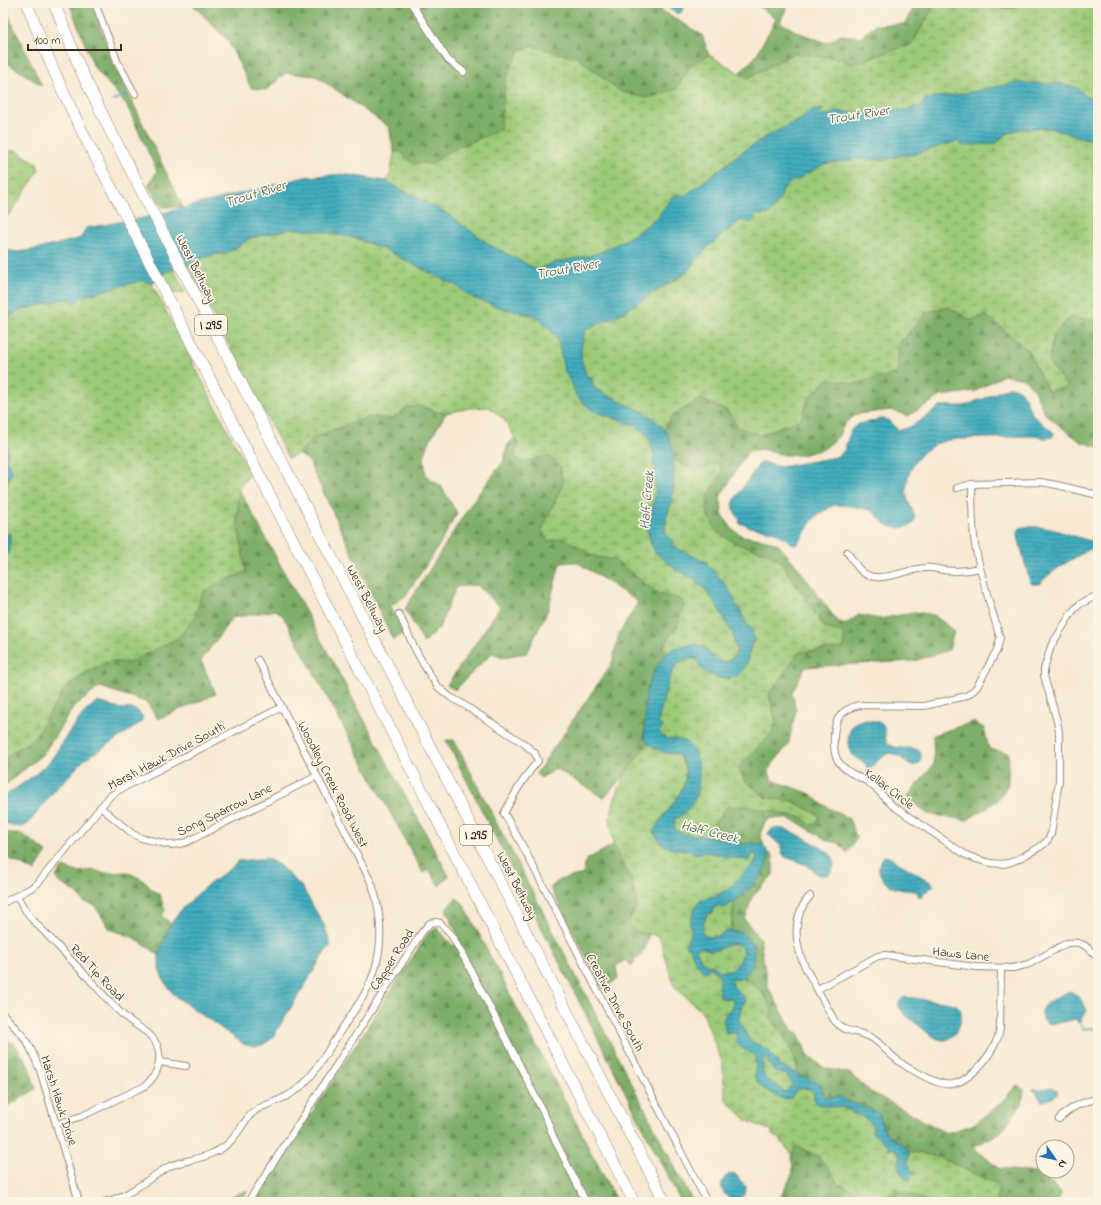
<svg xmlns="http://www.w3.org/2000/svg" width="1101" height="1205" font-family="'Indie Flower',sans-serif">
  <defs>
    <pattern id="forest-firs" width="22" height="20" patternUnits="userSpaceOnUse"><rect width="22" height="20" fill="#7dae68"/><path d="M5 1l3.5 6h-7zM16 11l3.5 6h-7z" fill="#688e55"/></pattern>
    <pattern id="wetland-marsh" width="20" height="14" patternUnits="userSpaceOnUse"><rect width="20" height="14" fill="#9cca78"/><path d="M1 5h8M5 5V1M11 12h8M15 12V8" fill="none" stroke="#80a462"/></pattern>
    <pattern id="water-rules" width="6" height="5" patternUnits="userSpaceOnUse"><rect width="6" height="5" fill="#3facbd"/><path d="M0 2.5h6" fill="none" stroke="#368c99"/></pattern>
  </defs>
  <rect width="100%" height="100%" fill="#fcf5e5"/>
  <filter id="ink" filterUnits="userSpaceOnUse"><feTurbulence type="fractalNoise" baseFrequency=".025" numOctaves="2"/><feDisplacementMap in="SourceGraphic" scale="8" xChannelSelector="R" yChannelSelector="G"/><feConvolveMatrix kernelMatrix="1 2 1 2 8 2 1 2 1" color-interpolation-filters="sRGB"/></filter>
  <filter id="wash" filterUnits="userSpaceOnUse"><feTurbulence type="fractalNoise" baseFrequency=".012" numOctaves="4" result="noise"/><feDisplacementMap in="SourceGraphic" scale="16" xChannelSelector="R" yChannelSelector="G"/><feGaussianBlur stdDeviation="0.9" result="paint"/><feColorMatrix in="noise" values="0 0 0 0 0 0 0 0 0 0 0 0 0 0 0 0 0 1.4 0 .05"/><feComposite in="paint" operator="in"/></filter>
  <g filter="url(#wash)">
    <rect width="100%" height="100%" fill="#f7e8d1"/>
    <!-- forest -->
    <g fill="url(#forest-firs)" stroke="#5c6c43">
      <polygon points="3,3 5,3 11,21 42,86 3,60"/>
      <polygon points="69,3 92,3 111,58 183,207 163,207 148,186 157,171 126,104 94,67"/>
      <polygon points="191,3 650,3 702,35 709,55 691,65 677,89 647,98 621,92 579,59 506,78 500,130 450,151 431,164 412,163 399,151 394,153 389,127 316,76 286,73 266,90 251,88 228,41"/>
      <polygon points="755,3 789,3 780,22 797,32 827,43 841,35 861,37 875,25 904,24 917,3 936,3 912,44 851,65 842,59 794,53 748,78 739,73 755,57 776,19"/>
      <polygon points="986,3 1023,3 1012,8 990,8"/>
      <polygon points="948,307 971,320 986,315 1027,349 1048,391 1067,387 1048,362 1054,334 1070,317 1092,320 1098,324 1098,447 1081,442 1046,415 1033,389 1025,379 1003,375 976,391 941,396 908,416 891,410 857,414 845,423 838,437 824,449 801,455 784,455 762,449 748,451 720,497 723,516 733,530 743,536 767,540 778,544 797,566 837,621 846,624 859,615 880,619 915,612 934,615 954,631 949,650 914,661 805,667 792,693 796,710 788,745 768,770 772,780 811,794 822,804 849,819 857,838 847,853 839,843 828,841 799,823 788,819 771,818 765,822 760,834 764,846 754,843 742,844 706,836 726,807 747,806 804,818 820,816 792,801 766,798 744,780 738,767 771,734 776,723 769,694 799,652 844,648 825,628 780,561 768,553 737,544 718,533 708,517 707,498 722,472 719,462 697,471 673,460 671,442 664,430 672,416 701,399 727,411 738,427 759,435 801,419 809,397 831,378 854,384 898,345 927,312"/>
      <polygon points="422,406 436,412 446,413 431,438 424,457 426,476 441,486 457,513 438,547 406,595 391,606 403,634 393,640 308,460 298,454 314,437 368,417 391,419 397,416 407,407"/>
      <polygon points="515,438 518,444 515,456 548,456 560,466 563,484 542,530 564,537 593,556 615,560 659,594 679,598 684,603 678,625 664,647 667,653 654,670 644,738 648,743 625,774 604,798 556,769 541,778 536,774 612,663 619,634 638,602 577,562 560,563 548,610 527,653 503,657 492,653 455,690 447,685 500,607 477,585 456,587 439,628 424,643 405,609 472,502 503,462 508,444"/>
      <polygon points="239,489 449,876 439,886 429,870 423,873 283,616 276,610 232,618 201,661 216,694 158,719 146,702 100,687 74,707 43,754 3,787 3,761 13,752 34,738 65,688 88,671 111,661 128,663 195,617 202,593 225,580 246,572 237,521"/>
      <polygon points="973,722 984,728 989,749 1009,753 1008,785 998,800 967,820 928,814 907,797 934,764 933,735"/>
      <polygon points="446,740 454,740 693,1202 681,1202"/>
      <polygon points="3,832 22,834 47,852 35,871 3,856"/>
      <polygon points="613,845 631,879 637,905 628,923 635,931 649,934 645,949 631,966 625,960 616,966 618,979 603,989 550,888 559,880 583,874 586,860"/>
      <polygon points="769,853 773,856 773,875 752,897 745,920 760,939 768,987 793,1031 798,1033 808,1056 825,1068 849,1073 871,1092 946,1133 972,1125 999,1105 1017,1085 1024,1090 1022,1104 1000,1133 973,1147 998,1168 1041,1174 1061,1192 1058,1202 996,1202 999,1185 937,1157 909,1151 902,1144 885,1132 879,1114 837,1097 829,1099 824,1095 816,1081 798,1075 798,1071 777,1025 770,1019 772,1009 761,991 745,979 731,931 733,915 732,910 735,902 761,876 767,863"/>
      <polygon points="63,867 77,872 94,870 103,873 128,872 146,882 150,888 159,894 165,910 162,916 171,924 168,929 159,955 135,938 110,929 94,905 84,902 72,890 58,882 56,876"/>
      <polygon points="456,898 463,903 617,1202 254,1202 429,932 437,928 453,946 460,941 446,909"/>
      <polygon points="3,1038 15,1044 28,1064 36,1089 3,1109"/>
      <polygon points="796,1146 818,1156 832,1172 837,1183 895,1189 931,1202 767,1202 780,1198 793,1173 792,1155"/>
      <polygon points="248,1190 240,1202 214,1202"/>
    </g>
    <!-- wetland -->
    <g fill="url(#wetland-marsh)" stroke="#6c7a4b">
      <path d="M 936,3 L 986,3 L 991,8 L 1012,8 L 1023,3 L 1098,3 L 1098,103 L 1085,96 L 1079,89 L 1062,84 L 1015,83 L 960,94 L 925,99 L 921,106 L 907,110 L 867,111 L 855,113 L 839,112 L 817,117 L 822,110 L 809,111 L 802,119 L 771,134 L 742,152 L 685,196 L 660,219 L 654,219 C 644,230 612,248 598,253 C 578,260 556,259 538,270 L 490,245 L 449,215 L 386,181 L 390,175 L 394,153 L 399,151 L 412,163 L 431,164 L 450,151 L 500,130 L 506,78 L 520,50 L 534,46 L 579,59 L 621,92 L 647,98 L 677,89 L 691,65 L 709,55 L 748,78 L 794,53 L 842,59 L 851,65 L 912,44 Z"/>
      <path d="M 1025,128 L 1049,128 L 1098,142 L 1098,324 L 1092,320 L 1070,317 L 1054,334 L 1048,362 L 1068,387 L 1048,391 L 1027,349 L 986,315 L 971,320 L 948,307 L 927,312 L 898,345 L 898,373 L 854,384 L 830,378 L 809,397 L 801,419 L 759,435 L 738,427 L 727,411 L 701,399 L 672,416 L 664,430 C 648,413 638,409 616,400 L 616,398 C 605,395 593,392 591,380 L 593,378 L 590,377 L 587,378 C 579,358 580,350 585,330 L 622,313 L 654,292 L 678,279 L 686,273 L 695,261 L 711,244 L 741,220 L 757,214 L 761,215 L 765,214 L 781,197 L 783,189 L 792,181 L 798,180 L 808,172 L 811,172 L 824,164 L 857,159 L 886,160 L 902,155 L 911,155 L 957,141 L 997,143 C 1007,132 1011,132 1025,128 Z"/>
      <polygon points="15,150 37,163 39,170 11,213 3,220 3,155 7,152"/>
      <path d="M 291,229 L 320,231 L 359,239 L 390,252 L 401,258 L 455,285 L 473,298 L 502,308 L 535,316 L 542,320 L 543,323 L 549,327 L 558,340 L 564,370 L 573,386 L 576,396 L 593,411 L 635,425 L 648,435 L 653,451 L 654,459 L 653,466 L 656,467 L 654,480 L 656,488 L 653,510 L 647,529 L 651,544 L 670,565 L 685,573 L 686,576 L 695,578 L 698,584 C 707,586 728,623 733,633 C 735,638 735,644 736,649 L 738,650 L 733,658 L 732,658 L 724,663 C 719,661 714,658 711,654 C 708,652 707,649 704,647 C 693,641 677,647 667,653 L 663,647 L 678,625 L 684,603 L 678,598 L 659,594 L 615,560 L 593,556 L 564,538 L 548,541 L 542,530 L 563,484 L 560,466 L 548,456 L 521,462 L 515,456 L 518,444 L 504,419 L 489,407 L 470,408 L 446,413 L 436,412 L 422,406 L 407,407 L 397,416 L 391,419 L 368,417 L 314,437 L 298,454 L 288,458 L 188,266 L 194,261 L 216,254 L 225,254 L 236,248 L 250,238 Z"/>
      <polygon points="174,270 185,292 173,294 162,275 165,272"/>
      <path d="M 143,280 L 152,284 L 250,473 L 239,489 L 237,521 L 246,572 L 225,580 L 202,593 L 195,617 L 178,638 L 128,663 L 111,661 L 88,671 L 65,688 L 34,738 L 13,752 L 3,761 L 3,575 L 6,573 L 9,565 L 3,564 L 3,556 L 9,533 L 5,536 L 3,532 C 3,513 1,490 12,473 L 6,459 L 8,451 L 6,443 L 3,441 L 3,320 L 20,310 L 66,299 L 77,302 L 80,297 Z"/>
      <path d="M 673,460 L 697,471 L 719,462 L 722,472 L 707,498 L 708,517 L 718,533 L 737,544 L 768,553 L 780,561 L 825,628 L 844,633 L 844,648 L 799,652 L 769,694 L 776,723 L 771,734 L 738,767 L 744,780 L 766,798 L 792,801 L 820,816 L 816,824 L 810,825 L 804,818 L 747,806 L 726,807 L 706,836 L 684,834 L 675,830 L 674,821 C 676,818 678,818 681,816 C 684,813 688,809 690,806 C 700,795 699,774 697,759 L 676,739 C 668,740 664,738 659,732 L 662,728 L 661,725 L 658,724 C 661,710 667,674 677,665 C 682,659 690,658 697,659 L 708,674 L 728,679 L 737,676 L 744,669 L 754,639 L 742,615 L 740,609 L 736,606 L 733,596 L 713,570 L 707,565 L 705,561 L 702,561 L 671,545 L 665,530 L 667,515 L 672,500 L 673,487 Z"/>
      <path d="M 648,743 C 655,751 666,754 677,754 C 698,777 675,802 660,820 L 672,849 L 689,850 L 695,853 L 706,852 L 719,854 L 729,857 L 749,861 L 753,854 L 757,855 L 757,858 L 754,863 L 727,890 L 715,896 L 709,897 L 701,900 L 697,905 L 689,925 L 691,927 L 691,933 L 685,945 L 692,949 L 696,963 L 700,965 L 704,972 L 709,967 L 720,976 L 720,997 L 729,996 L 733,1001 L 733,1005 L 726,1013 L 725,1025 L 726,1034 L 734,1032 L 737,1034 L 736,1041 L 743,1049 L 752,1052 L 756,1057 L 755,1078 L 791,1098 C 792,1096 794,1092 796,1090 C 806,1079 824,1101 830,1107 C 838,1106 845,1108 852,1111 L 852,1113 C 865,1118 873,1120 874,1134 L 887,1144 L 889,1150 L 891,1147 L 898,1152 L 900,1159 L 910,1169 L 907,1160 L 909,1153 L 909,1151 L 937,1157 L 999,1185 L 996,1202 L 931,1202 L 895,1189 L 878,1201 L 837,1183 L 832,1172 L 818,1156 L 796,1146 L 792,1155 L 779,1138 L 772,1135 L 772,1130 L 764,1128 L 746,1120 L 726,1100 L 722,1062 L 703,1013 L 674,986 L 659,936 L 635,931 L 628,923 L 637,905 L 631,879 L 613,845 L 610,818 L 614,801 L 625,774 Z"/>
      <path d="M 735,902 C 732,911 732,921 731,931 L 727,931 C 718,937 712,940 702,934 L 703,925 L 708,912 L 714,912 L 712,909 L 719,905 L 724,908 Z"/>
      <path d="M 734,944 L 739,944 L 743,948 C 743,958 740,963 732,970 L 729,970 L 722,972 L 713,966 L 702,962 L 696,950 L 699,947 L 712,951 L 724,946 Z"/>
      <path d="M 742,977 L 761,991 L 772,1009 L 770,1019 C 784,1032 796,1057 798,1075 C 791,1070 783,1069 777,1064 L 778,1062 L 774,1059 L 769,1050 L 764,1048 L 761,1045 C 745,1043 748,1031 739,1020 L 742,995 L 732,985 L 731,981 L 733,979 L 736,980 Z"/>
      <path d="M 767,1057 L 779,1073 L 787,1075 L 790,1080 L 793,1083 L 788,1090 L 785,1092 C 781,1089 778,1087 774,1084 C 773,1083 770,1082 769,1081 C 761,1075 762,1067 764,1058 Z"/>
    </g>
    <!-- water -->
    <g fill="url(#water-rules)" stroke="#3d6b6e" fill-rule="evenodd">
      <path d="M 668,3 L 684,3 C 684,8 683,11 679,14 C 674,12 670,10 668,5 Z"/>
      <path d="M 1015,83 L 1062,84 L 1079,89 L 1085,96 L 1098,103 L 1098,142 L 1049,128 L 1025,128 L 1010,132 L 1004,135 L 997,143 L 993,143 L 964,146 L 957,141 L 911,155 L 902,155 L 886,160 L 857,159 L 824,164 L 811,172 L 808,172 L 798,180 L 792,181 L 783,189 L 781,197 L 773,210 L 769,214 L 761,215 L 757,214 L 755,215 L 755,219 L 751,223 L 741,220 L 711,244 L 695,261 L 686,273 L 654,292 L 622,313 L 585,330 C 580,350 579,358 587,377 L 593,377 L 591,379 L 593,382 L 592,384 L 597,391 L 600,390 L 605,393 L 605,395 L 616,398 L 616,400 C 629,406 644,410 655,420 C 661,425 668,433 671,442 C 675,455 674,486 672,500 C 670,510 664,520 665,530 C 665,536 669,538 674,541 L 671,545 L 702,561 L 707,561 L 707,565 C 714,570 729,588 732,595 C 735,601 735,605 740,609 C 742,617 745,624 752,629 L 754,639 L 751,644 L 747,662 L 744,669 L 737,676 L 728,679 L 716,678 L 716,676 C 705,674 700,670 697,659 C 691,658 682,659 677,665 C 668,674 661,710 658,724 L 661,725 L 663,728 L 659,732 C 669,744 673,736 684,741 C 703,752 702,788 692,805 C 690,808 684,813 681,816 C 678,818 676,818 674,821 L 675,830 L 684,834 L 706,836 L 742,844 L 754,843 L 764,846 C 766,848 768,851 768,854 C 769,861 765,869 761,875 C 756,883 731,908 721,908 L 719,905 L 712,909 L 714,912 L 711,914 L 708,912 L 703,925 L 702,934 C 712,940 718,937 727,931 L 742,932 C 745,936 750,940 752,945 C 756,955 753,968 745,976 L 745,979 L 742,977 L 736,980 L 733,979 L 731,981 L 732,985 L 742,995 L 745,1002 L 741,1008 L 739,1020 C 748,1031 745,1043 761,1045 L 764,1048 L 769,1050 L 774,1059 L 779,1062 L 777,1064 C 782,1068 786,1068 792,1071 C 795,1072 797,1074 800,1076 C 812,1080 822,1080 824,1095 L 829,1098 L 837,1096 L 856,1105 L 860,1104 L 879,1114 C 881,1119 882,1128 885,1132 C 890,1138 902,1142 908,1150 C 912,1156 903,1163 914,1172 L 909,1181 L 900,1172 L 898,1164 L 900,1159 L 898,1152 L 891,1148 L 889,1151 L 887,1144 L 874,1134 L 872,1130 L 874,1127 C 869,1119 861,1116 852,1113 L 851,1111 C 847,1109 841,1107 836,1106 C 825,1106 812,1108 814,1092 C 801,1085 798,1086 791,1098 L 783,1099 L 764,1089 L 758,1083 L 755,1078 L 756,1057 C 746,1047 735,1052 737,1034 L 734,1032 L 726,1034 L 725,1032 L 725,1025 L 723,1022 C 724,1010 739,1009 730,996 L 729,999 L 723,998 L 723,996 L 720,997 L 719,994 L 720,992 L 718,987 L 720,976 L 709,967 L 707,971 L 704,972 C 698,963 693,961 691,949 L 685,945 L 691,933 L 691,927 L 689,925 L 697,905 L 701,900 L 709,897 L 715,896 L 727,890 L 754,863 L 757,858 L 757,855 L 753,854 L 749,861 L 746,861 L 744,859 C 738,858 733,858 727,857 C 721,855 715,853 708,852 C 701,852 694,856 689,850 L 672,849 L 663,845 L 653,832 C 666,809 702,780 677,754 C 661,753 654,751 644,738 L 646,692 L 654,670 L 667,653 L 675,648 L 689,645 L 698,645 L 705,648 L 712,656 L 724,663 L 733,658 L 738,650 L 736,649 L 733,634 L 717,606 L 705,589 L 700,584 L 698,584 L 694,578 L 686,576 L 685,573 L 675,570 L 674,566 L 670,565 L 655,552 L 651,544 L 647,529 L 653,511 L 651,506 L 653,504 L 656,488 L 654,481 L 656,467 L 653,466 L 654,459 L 653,451 L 648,436 L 635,425 L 593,411 L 576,396 L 573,386 L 564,370 L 558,340 L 549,328 L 543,323 L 542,320 L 535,316 L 502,308 L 473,298 L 455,285 L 401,258 L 390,252 L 359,239 L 320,231 L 291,229 L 250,238 L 235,248 L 225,254 L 216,254 L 194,261 L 188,266 L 165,272 L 152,284 L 143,280 L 80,297 L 77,302 L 74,303 L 71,300 L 66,299 L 20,310 L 3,320 L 3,250 L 18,252 L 42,248 L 81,238 L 86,228 L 143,218 L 305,177 L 343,174 L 386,181 L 449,215 L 490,245 L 538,270 C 556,259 578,260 598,253 C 612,248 644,230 654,219 L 660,219 L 659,215 L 672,197 L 679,194 L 685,196 L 742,152 L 771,134 L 802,119 L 809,111 L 823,109 L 818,117 L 839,112 L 855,113 L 867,111 L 907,110 L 921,106 L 925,99 L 960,94 ZM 734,944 L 739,945 L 743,948 C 743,958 740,963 732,970 L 729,970 L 722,972 L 713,966 L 702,962 L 696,950 L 699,947 C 711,949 712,954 724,947 L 724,946 ZM 767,1057 L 769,1058 L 767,1062 L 775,1072 L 787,1075 L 790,1081 L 793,1083 L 788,1090 L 785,1092 L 778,1088 L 777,1084 C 762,1082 761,1070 764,1058 Z"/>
      <path d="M 1009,387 C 1027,388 1025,404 1034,416 C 1039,422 1047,426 1053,432 L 1054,435 C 1050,441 1038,436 1031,436 C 1017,436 1003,438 989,438 C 976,439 962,438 949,440 C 922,445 903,470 907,497 C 908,503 912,508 914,514 C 915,518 915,522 911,525 C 898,531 887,527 878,517 C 876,515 875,513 872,511 C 866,508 843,505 836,505 C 833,505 821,513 818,515 C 808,523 805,535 797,544 L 795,545 L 773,531 L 749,527 L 744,524 L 740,524 L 739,523 L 740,520 C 734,511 731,509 735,499 L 758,465 L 763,462 L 780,467 L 836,457 L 844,451 L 851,430 L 854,427 L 858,424 L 874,421 L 879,419 L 885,419 L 889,421 L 897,429 L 900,430 L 904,429 L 912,426 L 940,407 C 948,404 955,407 964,406 C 970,405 976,400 983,399 Z"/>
      <polygon points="3,441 6,443 8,451 6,459 9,467 13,471 9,478 3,499"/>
      <path d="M 1024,527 L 1037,527 L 1051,529 L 1094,542 L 1092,548 L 1089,550 C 1070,560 1054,569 1039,584 L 1032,584 L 1030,582 L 1018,537 L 1018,531 L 1020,528 Z"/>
      <polygon points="3,532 5,536 10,533 10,550 8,554 3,556"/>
      <path d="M 95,703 C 107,702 107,706 116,708 C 125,710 133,706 140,713 C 143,716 143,718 141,722 L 125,734 L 85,759 L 54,791 L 28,824 C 20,830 11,825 3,822 L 3,797 L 35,775 L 51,760 L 69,732 L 83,714 Z"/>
      <path d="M 862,720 C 900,720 875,739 892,746 C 905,752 926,741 920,763 L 914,766 C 908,764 903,759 898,756 C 885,748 878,761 870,770 L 868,769 C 865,760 858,761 852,754 C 846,747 847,732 854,724 C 856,722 859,721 862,720 Z"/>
      <path d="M 773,828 C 780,828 786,829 792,832 C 800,835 828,850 832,856 C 836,863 834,870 828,875 C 815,877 815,870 806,865 C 799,862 792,859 785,857 L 783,855 L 780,845 L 768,834 L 769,832 Z"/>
      <path d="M 884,856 L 889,857 L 929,881 L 933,884 L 933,886 L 927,891 L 924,892 L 922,898 L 919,897 L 918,894 L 916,891 C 903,890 888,890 881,876 C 877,869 879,863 884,856 Z"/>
      <path d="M 267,858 L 280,866 L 302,887 L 325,927 L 331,947 L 327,949 L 273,1037 C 263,1047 258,1047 245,1045 L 175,996 L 165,983 L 159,969 L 159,954 L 168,929 L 178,913 L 204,888 L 235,865 L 237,861 Z"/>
      <path d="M 1068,992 C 1078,994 1083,1001 1087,1010 L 1085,1015 L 1081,1018 L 1082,1021 L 1078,1023 L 1076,1019 C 1068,1021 1054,1025 1046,1023 C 1029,1008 1057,997 1068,992 Z"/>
      <path d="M 906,997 L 950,1003 C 954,1004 958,1005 960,1009 C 965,1020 954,1042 942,1040 C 932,1038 925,1030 918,1025 C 910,1019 903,1014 898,1005 C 900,1000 901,998 906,997 Z"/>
      <path d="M 1052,1087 L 1057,1090 L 1058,1093 L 1057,1095 L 1048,1100 L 1044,1101 L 1041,1101 L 1037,1093 L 1033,1090 L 1034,1088 C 1039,1092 1045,1088 1052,1087 Z"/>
      <path d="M 732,1173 L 735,1174 L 746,1187 C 746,1192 745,1195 740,1198 C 723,1205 713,1179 732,1173 Z"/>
    </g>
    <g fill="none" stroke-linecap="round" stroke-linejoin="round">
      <!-- stream -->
      <g stroke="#3facbd" stroke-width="2">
        <polyline points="113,101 126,94"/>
        <polyline points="1080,1022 1083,1029 1091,1028 1098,1030"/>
      </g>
    </g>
  </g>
  <g filter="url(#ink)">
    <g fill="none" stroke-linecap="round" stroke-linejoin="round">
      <!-- street casing -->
      <g stroke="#998978" stroke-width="8">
        <g id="street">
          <polyline points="95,3 118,63 135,94"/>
          <polyline points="411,3 448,60 464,72"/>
          <path d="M 972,484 C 972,504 972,525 975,545 C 980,574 990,603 998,631 L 1000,638 L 997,650 L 978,685 L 974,690 L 968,695 L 962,697 L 924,706 L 859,705 C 838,710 833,723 834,744 C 834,750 835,756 838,761 C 845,772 858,776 868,782 C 878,789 884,798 893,806 L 966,855 C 978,860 995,866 1008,863 C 1016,861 1024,856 1031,852 C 1040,847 1047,844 1051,834 L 1059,780 L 1059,732 L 1057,721 L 1044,676 L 1044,669 L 1051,646 L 1072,612 L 1080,604 L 1098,595"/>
          <polyline points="957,488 972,484 1040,482 1057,485 1098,495"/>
          <path d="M 847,552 C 854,561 859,573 870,576 C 884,581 909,569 925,568 C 931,567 937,569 943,570 C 956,572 967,571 980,568"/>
          <path d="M 399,614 L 414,647 L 425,667 L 437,686 L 450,697 L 461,703 L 523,743 L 535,753 L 538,761 C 524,777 514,795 504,813 L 520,841 L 707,1202"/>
          <polyline points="100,807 133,834 141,838 171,845 179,844 187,842 317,776"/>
          <path d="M 17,896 L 24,908 L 31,918 C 51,939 71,960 92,982 C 102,993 112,1005 123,1015 C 134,1026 151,1031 157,1045 C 163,1061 157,1076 145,1086 L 82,1116 L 57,1124"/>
          <path d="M 810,896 C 792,916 794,943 805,967 L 834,1020 C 845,1035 857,1029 872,1038 C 880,1043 887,1052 895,1058 C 902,1065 910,1069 918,1073 C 944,1087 955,1091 978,1068 C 987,1059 999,1041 1000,1028 L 1001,968"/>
          <polyline points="3,903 31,888 38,883 110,796 119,790 282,707"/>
          <path d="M 818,989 L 878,956 L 885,955 L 976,967 L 1013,968 L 1029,964 L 1067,943 C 1084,940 1087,948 1098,958"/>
          <polyline points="3,1014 23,1036 30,1047 40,1070 79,1202"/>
          <polyline points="160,1062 186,1066"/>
          <path d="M 1059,1119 C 1070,1108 1082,1101 1098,1099"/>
          <path d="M 104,1202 C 132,1196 146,1179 170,1166 C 184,1160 199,1160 213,1153 C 223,1149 232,1141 238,1132 C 243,1124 248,1116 255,1111 C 261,1106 268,1105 274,1102 C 282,1099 291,1094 298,1089 C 314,1076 324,1056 336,1038 C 345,1023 357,1008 365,993 C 384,958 384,921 372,884 L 258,660"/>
          <polyline points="248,1202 422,932 430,923 436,922 440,923 450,933 466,961 513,1052 547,1120 553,1136 586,1202"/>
        </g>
      </g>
      <!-- highway casing -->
      <g stroke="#998978" stroke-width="12">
        <g id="highway">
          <path d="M 27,3 C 50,68 80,130 113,191 L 634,1202"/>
          <polyline points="54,3 82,73 111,132 496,874 665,1202"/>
        </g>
      </g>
      <!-- street -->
      <use href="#street" stroke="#fff" stroke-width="6"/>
      <!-- highway -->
      <use href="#highway" stroke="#fff" stroke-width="11"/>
    </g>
  </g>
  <g text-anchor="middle" stroke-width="3.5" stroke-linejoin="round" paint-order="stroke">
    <!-- shield labels -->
    <g fill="#fcf5e5" stroke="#75675a" stroke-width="1">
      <rect x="195" y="315" width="32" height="20" rx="3"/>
      <rect x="460" y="825" width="32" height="20" rx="3"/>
    </g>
    <g font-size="12" font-weight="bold" fill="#3b2a1e">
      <text x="211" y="329">I 295</text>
      <text x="476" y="839">I 295</text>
    </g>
    <!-- street labels -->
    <g font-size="13" fill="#3b2a1e" stroke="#fcf5e5">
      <text transform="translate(197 268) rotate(63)" y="5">West Beltway</text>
      <text transform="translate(368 598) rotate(62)" y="5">West Beltway</text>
      <text transform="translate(166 755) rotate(-28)" y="5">Marsh Hawk Drive South</text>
      <text transform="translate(334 784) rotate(63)" y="5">Woodley Creek Road West</text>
      <text transform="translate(890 788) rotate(37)" y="5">Kellar Circle</text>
      <text transform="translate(224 809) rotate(-26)" y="5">Song Sparrow Lane</text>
      <text transform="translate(518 885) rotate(63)" y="5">West Beltway</text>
      <text transform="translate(961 953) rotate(6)" y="5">Haws Lane</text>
      <text transform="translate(391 959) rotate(-57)" y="5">Capper Road</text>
      <text transform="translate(98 972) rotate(47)" y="5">Red Tip Road</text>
      <text transform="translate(616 1002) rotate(62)" y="5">Creative Drive South</text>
      <text transform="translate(60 1100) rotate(72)" y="5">Marsh Hawk Drive</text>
    </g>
    <!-- water labels -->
    <g font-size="14" font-style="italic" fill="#3d5e5e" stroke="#fcf5e5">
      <text transform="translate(858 114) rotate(-9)" y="5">Trout River</text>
      <text transform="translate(255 193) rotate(-17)" y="5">Trout River</text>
      <text transform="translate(567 268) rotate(-10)" y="5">Trout River</text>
      <text transform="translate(646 500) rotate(-85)" y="5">Half Creek</text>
      <text transform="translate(710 831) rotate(14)" y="5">Half Creek</text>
    </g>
  </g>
  <!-- margin -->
  <rect width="1101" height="1205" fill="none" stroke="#fcf5e5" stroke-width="16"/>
  <!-- north arrow -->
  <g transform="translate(1055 1159) rotate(124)"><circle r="19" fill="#fcf5e5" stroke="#afa495"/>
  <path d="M0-3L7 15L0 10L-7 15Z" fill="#1f6fb2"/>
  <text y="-6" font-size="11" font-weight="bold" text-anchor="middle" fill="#3b2a1e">N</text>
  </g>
  <!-- scale -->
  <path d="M28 44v6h93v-6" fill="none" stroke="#3b2a1e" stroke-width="2"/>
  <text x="34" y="44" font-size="12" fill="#3b2a1e" stroke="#fcf5e5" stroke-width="3" paint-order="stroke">100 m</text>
</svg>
